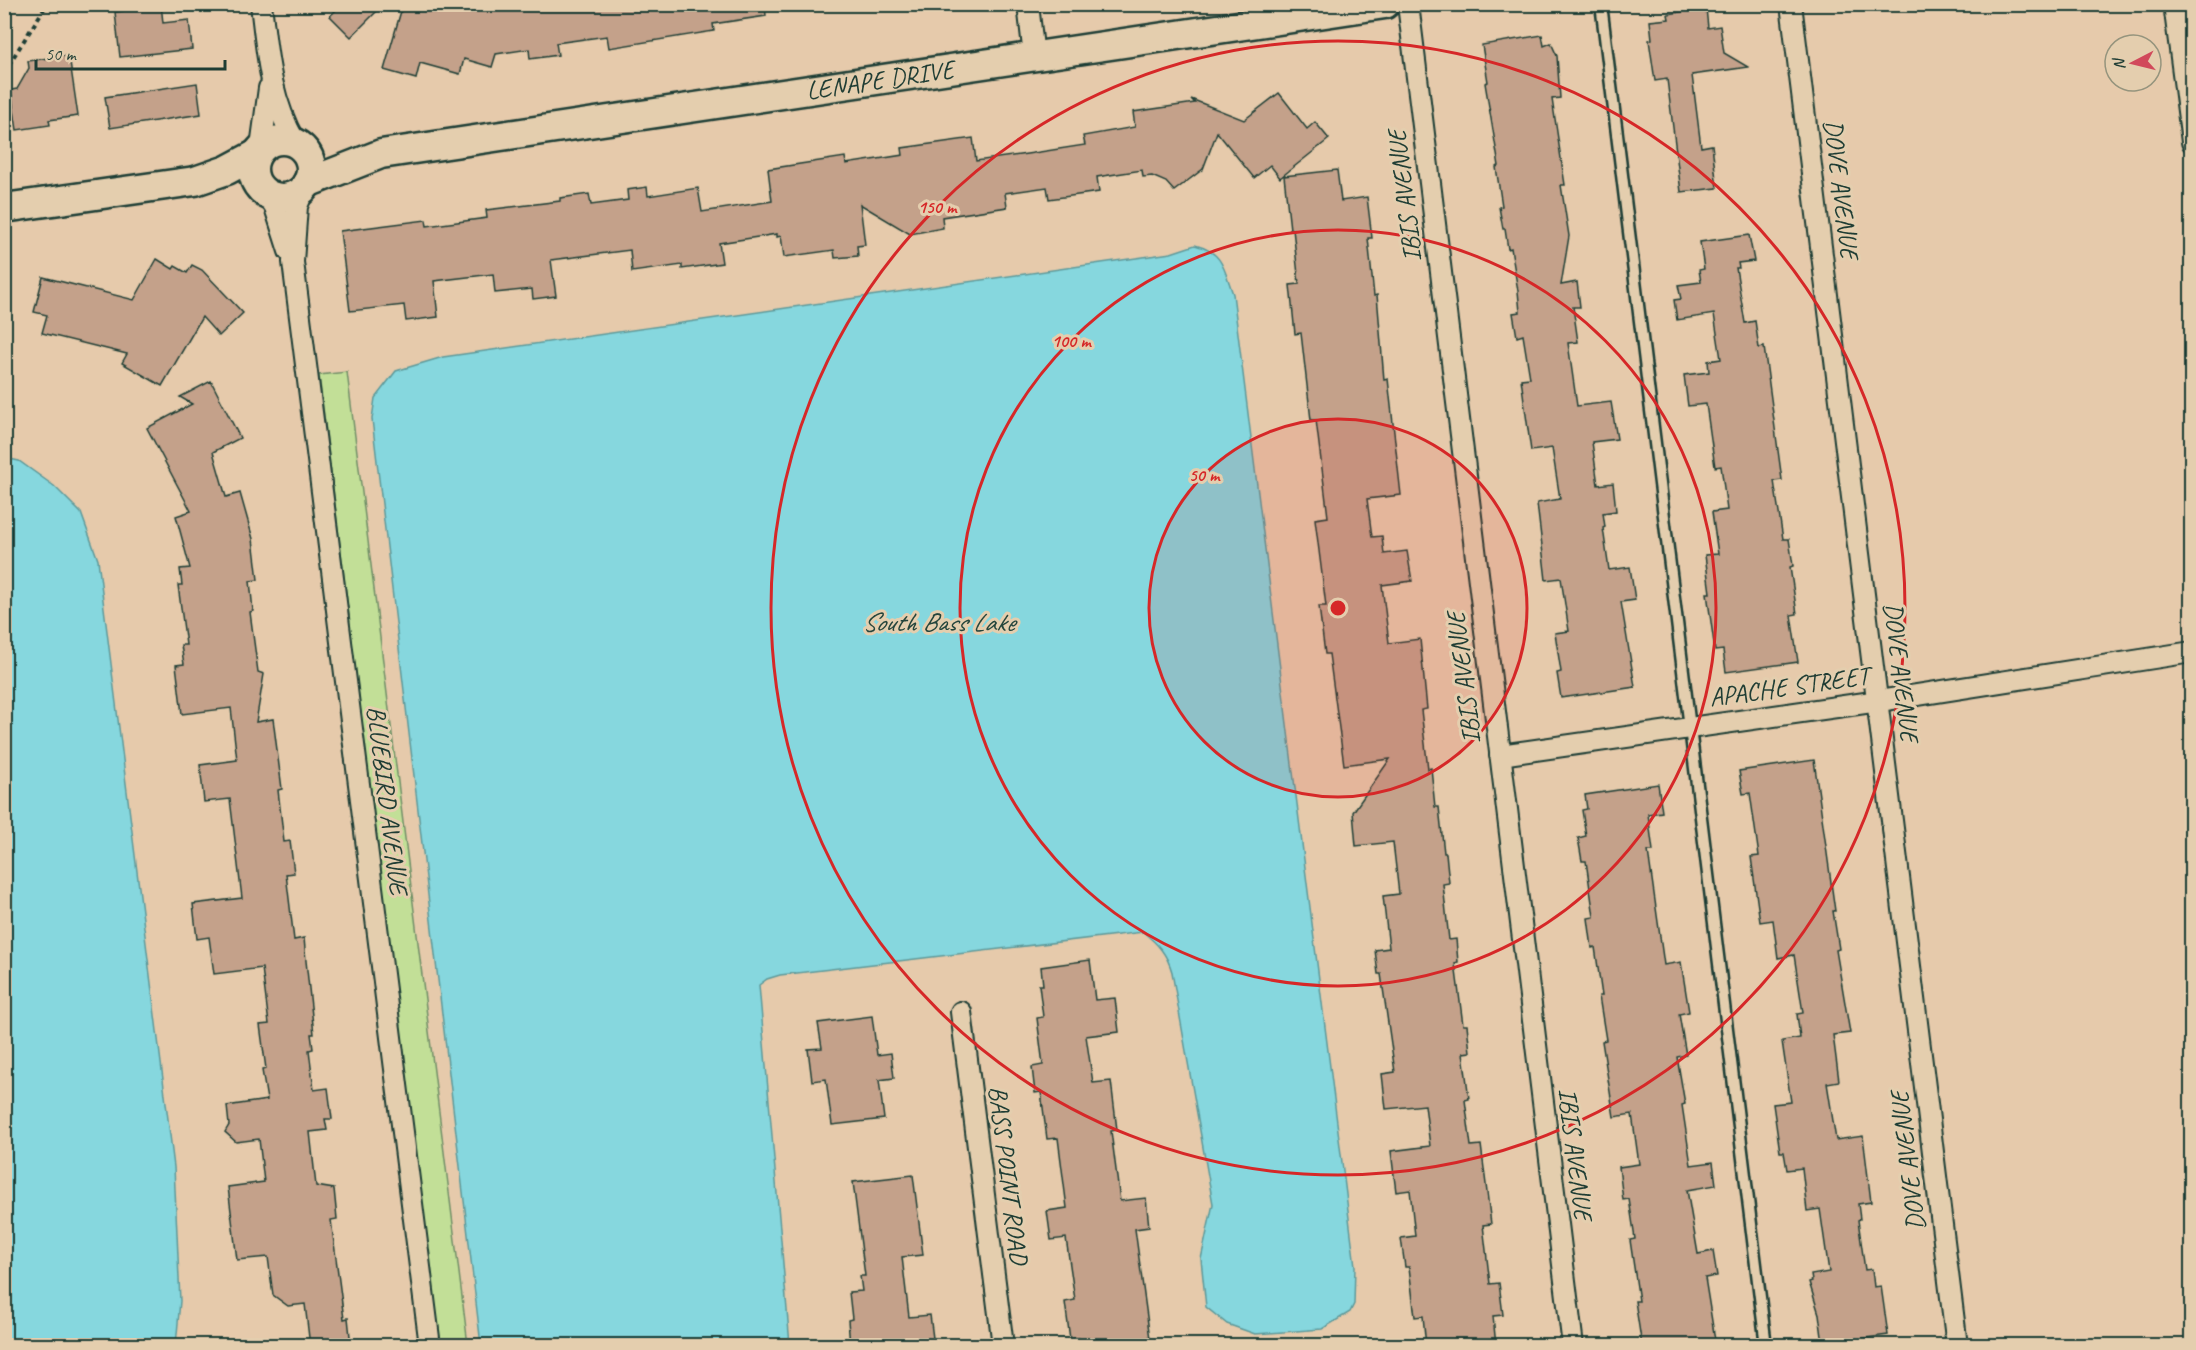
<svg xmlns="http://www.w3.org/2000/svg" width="2196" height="1350" font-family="Caveat,sans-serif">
  <rect width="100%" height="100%" fill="#e6caab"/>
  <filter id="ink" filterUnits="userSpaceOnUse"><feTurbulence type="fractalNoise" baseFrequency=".0167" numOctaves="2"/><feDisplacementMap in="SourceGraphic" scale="12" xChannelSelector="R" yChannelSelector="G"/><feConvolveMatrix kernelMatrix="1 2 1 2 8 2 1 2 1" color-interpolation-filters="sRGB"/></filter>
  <g filter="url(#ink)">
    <!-- green -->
    <polygon fill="#c2df97" stroke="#708e66" stroke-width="1.5" points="347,372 468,1345 439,1345 319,375"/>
    <!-- water -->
    <g fill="#86d7de" stroke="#5d999a" stroke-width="1.5">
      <path d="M 1195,245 C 1223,252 1224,269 1233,294 L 1355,1266 L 1354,1304 L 1350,1312 L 1322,1329 L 1255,1334 L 1227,1324 L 1206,1307 L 1201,1259 L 1213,1204 L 1172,972 C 1167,954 1158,944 1143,932 L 780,975 L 767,979 L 759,985 L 790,1345 L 481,1345 L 372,419 L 375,398 L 396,371 L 443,357 L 1171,253 Z"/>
      <polygon points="5,458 19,461 54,486 81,513 98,560 174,1167 180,1301 176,1345 5,1345"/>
    </g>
    <!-- building -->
    <g fill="#c4a18a" stroke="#1f3d34" stroke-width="1.5">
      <polygon points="122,4 161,4 163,23 189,20 192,49 120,57 115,12 123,11"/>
      <polygon points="342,4 384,4 351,37 330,16"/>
      <polygon points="403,4 765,4 766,16 713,24 714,31 609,48 607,36 556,43 558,55 530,59 529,49 496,54 492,67 464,59 460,74 420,63 416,79 384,70"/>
      <polygon points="1706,8 1708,28 1720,26 1724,53 1748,67 1692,75 1701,147 1712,145 1717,188 1681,192 1667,79 1655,81 1649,40 1652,39 1650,21 1669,19 1668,14"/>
      <polygon points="1542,35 1544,46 1551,43 1557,56 1560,98 1552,99 1565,185 1561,185 1569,236 1561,285 1577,282 1580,307 1573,307 1578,342 1568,343 1577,406 1611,402 1617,439 1592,442 1598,485 1613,483 1616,511 1603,513 1605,527 1603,528 1609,570 1630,567 1635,600 1621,602 1635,687 1561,698 1557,673 1561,672 1555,633 1569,631 1561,578 1546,580 1537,503 1560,499 1552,448 1531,451 1521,379 1530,378 1523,335 1517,337 1513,313 1520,312 1518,291 1511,248 1508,249 1505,229 1503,229 1499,207 1502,206 1496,167 1499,166 1485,83 1488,82 1482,45"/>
      <polygon points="69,55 78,116 49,120 50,125 17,130 11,90 17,89 29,68 28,61"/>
      <polygon points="197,83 201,114 110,128 105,97"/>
      <polygon points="1279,93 1307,129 1315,122 1329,139 1280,178 1270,165 1254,178 1217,132 1203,169 1174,191 1166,182 1152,176 1143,177 1142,170 1097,177 1099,192 1049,199 1047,187 1005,193 1007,207 942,217 943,228 910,234 860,204 865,245 857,246 858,256 835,258 834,250 784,257 781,236 777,237 777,234 719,243 722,263 682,269 682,265 632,272 630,250 551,260 556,296 533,299 532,289 495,293 493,274 434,281 438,317 406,321 404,305 350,311 340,231 426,220 427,226 487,218 486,210 560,201 560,198 589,194 591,205 628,200 627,190 647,187 648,196 698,188 702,212 772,201 768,169 845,157 846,164 903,155 902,148 973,138 976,161 1027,154 1085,145 1083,136 1135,127 1133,112 1195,103 1191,99 1244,120"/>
      <polygon points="1337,170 1341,201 1367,197 1372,238 1368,238 1374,296 1377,295 1384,380 1388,379 1401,495 1367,499 1372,537 1382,536 1384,554 1407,551 1412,581 1382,585 1389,643 1420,639 1427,709 1421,710 1428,769 1431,768 1435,807 1439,807 1444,853 1446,853 1449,883 1443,884 1449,940 1456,939 1458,962 1455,963 1463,1025 1467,1025 1470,1052 1463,1053 1469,1099 1465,1100 1471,1146 1481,1145 1491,1224 1483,1225 1490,1284 1499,1283 1503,1315 1493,1316 1496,1346 1426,1346 1423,1316 1415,1317 1409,1267 1405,1267 1401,1238 1415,1236 1410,1190 1396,1192 1391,1151 1430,1146 1425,1105 1386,1109 1382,1074 1395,1072 1381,974 1378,974 1375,950 1389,948 1383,896 1399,894 1393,842 1356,846 1353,812 1390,759 1344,765 1329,654 1325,654 1319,606 1326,606 1315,519 1328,517 1316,420 1311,420 1301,333 1295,334 1290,285 1299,284 1293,229 1290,229 1284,176"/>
      <polygon points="1749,235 1754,261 1738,263 1739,268 1736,268 1745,323 1755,321 1759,348 1764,347 1782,480 1774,481 1783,539 1789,539 1793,566 1790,567 1797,614 1791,615 1798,662 1726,672 1723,650 1715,651 1707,593 1710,593 1705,555 1718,554 1712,512 1727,510 1721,466 1715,467 1706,404 1688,406 1684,375 1709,372 1708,361 1721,359 1714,314 1677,320 1674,300 1681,299 1678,285 1701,282 1699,270 1704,269 1700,242"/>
      <polygon points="157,259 173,269 175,266 187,273 192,265 202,270 243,313 219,336 202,317 162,386 122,363 127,354 42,333 47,315 34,312 43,277 134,300"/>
      <polygon points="211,381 240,438 213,452 226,497 240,493 253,539 258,580 250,581 253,611 250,612 258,672 264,674 256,722 273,719 282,789 278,790 284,842 290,841 294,873 286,874 294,940 304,938 306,961 314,1034 311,1034 313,1049 309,1050 314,1090 328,1088 332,1119 325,1119 327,1130 310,1132 316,1186 334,1189 337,1219 331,1220 344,1319 348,1318 351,1346 310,1346 305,1304 288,1306 273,1295 268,1257 237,1260 228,1187 264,1182 259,1139 236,1142 225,1132 229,1125 227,1106 267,1100 262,1070 266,1069 260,1025 269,1024 262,968 214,974 209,937 197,939 193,904 242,898 230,799 204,802 200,765 237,760 231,708 182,714 176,665 184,664 181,645 186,645 178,585 182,585 180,569 190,568 176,516 191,511 147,428 192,404 180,397"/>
      <polygon points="1814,760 1835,911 1833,911 1839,949 1836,950 1850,1033 1833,1035 1839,1081 1827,1083 1836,1140 1863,1136 1871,1202 1858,1204 1860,1219 1858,1220 1865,1270 1872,1269 1874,1287 1881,1286 1888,1335 1823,1344 1819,1314 1809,1282 1812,1281 1811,1275 1829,1272 1820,1209 1807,1211 1802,1168 1787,1170 1784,1152 1780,1152 1773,1104 1791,1102 1782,1041 1800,1038 1797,1014 1803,1013 1794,955 1778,958 1773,920 1760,922 1751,857 1759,856 1750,793 1743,794 1739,771"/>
      <polygon points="1658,784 1662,812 1648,814 1653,851 1648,851 1664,965 1681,962 1689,1012 1679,1014 1686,1055 1677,1057 1685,1104 1682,1105 1691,1165 1713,1162 1716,1185 1687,1190 1698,1254 1713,1251 1717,1276 1705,1278 1716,1346 1642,1346 1635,1301 1639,1301 1630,1240 1635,1239 1629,1199 1623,1200 1619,1167 1639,1164 1632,1114 1614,1117 1602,1041 1606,1040 1599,996 1602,996 1595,947 1592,948 1588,918 1594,917 1586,861 1582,861 1578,838 1586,836 1582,810 1587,809 1585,795"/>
      <polygon points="1090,960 1095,1000 1115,998 1119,1032 1086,1036 1093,1083 1111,1081 1117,1130 1111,1131 1120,1201 1146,1198 1149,1227 1135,1229 1151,1346 1080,1346 1079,1338 1070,1339 1065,1302 1075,1300 1066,1238 1051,1240 1047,1211 1067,1208 1058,1138 1047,1139 1041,1092 1035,1093 1032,1067 1043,1065 1037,1018 1043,1017 1039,985 1043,985 1041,967"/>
      <polygon points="872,1016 877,1055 891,1053 894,1078 879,1080 884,1119 832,1125 826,1079 812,1081 808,1049 822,1048 818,1023"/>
      <polygon points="913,1175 923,1255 902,1257 909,1317 930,1315 934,1346 850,1346 848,1320 852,1319 849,1292 862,1291 860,1276 865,1276 853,1182"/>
    </g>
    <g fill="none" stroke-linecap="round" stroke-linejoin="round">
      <!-- lane casing -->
      <g stroke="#1f3d34" stroke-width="15">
        <polyline id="lane" points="1601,4 1766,1346"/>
      </g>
      <!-- street casing -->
      <g stroke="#1f3d34" stroke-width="24">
        <g id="street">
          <path d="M 261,4 C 267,54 270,98 295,142"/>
          <polyline points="1028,4 1034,57"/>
          <polyline points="1408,4 1573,1346"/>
          <polyline points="1791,4 1957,1346"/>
          <polyline points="2174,4 2192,142"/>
          <polyline points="261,147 269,88"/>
          <polyline points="305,187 297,206 293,262 430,1346"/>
          <polyline points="267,194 275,207 289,251"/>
          <polyline points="1500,755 1879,701 2192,652"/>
          <polyline points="961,1012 1003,1346"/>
        </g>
      </g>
      <!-- secondary casing -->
      <g stroke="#1f3d34" stroke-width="33">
        <g id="secondary">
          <circle cx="282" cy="169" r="29"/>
          <path id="s1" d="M 307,183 L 381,154 L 1385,4"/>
          <polyline points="4,208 195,181 227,170 255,155"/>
        </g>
      </g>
      <!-- path -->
      <polyline stroke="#1f3d34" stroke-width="4" stroke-dasharray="4.5 4.5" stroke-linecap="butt" points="4,72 47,4"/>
      <!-- lane -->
      <use href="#lane" stroke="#e4ceae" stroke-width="10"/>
      <!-- street -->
      <use href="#street" stroke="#e4ceae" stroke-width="20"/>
      <!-- secondary -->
      <use href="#secondary" stroke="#e4ceae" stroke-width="28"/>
    </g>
  </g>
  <!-- distance rings -->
  <circle cx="1338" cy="608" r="189" fill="#d62828" fill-opacity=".12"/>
  <g fill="none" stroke="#d62828" stroke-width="3">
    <circle cx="1338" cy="608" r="189"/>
    <circle cx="1338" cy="608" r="378"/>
    <circle cx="1338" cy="608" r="567"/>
  </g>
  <g text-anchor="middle" stroke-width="6" stroke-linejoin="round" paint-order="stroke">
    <!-- street labels -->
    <g font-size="26" fill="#1f3d34" stroke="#e4ceae">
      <text dy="9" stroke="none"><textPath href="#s1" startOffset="584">LENAPE DRIVE</textPath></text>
      <text transform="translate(1842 189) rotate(83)" y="9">DOVE AVENUE</text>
      <text transform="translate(1404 196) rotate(-97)" y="9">IBIS AVENUE</text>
      <text transform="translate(1902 672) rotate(83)" y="9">DOVE AVENUE</text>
      <text transform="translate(1463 678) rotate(-97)" y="9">IBIS AVENUE</text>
      <text transform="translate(1789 686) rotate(-8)" y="9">APACHE STREET</text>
      <text transform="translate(388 800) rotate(83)" y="9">BLUEBIRD AVENUE</text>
      <text transform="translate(1576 1154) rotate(83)" y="9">IBIS AVENUE</text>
      <text transform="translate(1907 1161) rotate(-97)" y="9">DOVE AVENUE</text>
      <text transform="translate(1009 1175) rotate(83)" y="9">BASS POINT ROAD</text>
    </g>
    <!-- water labels -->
    <g font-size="27" font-style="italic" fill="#24453c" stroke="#e4ceae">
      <text x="938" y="631">South Bass Lake</text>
    </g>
  </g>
  <circle cx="1338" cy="608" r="9" fill="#d62828" stroke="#e4ceae" stroke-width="3"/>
  <g font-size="18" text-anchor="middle" font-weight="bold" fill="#d62828" stroke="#e4ceae" stroke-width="6" stroke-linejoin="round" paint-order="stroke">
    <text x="937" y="213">150 m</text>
    <text x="1071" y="347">100 m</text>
    <text x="1204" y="481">50 m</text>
  </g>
  <!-- margin -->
  <rect width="2196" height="1350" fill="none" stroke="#e4ceae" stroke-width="24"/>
  <rect x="12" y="12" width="2172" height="1326" fill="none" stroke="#1f3d34" stroke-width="2" filter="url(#ink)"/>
  <!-- north arrow -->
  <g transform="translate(2133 63) rotate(263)"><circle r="28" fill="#e4ceae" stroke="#95947d" stroke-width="1.5"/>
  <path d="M0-4.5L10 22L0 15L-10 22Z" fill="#d1495b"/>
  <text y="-9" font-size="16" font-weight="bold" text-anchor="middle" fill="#1f3d34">N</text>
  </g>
  <!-- scale -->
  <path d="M36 60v9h189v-9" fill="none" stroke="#1f3d34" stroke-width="3"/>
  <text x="45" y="60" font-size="18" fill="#1f3d34" stroke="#e4ceae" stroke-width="4.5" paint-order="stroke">50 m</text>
</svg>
